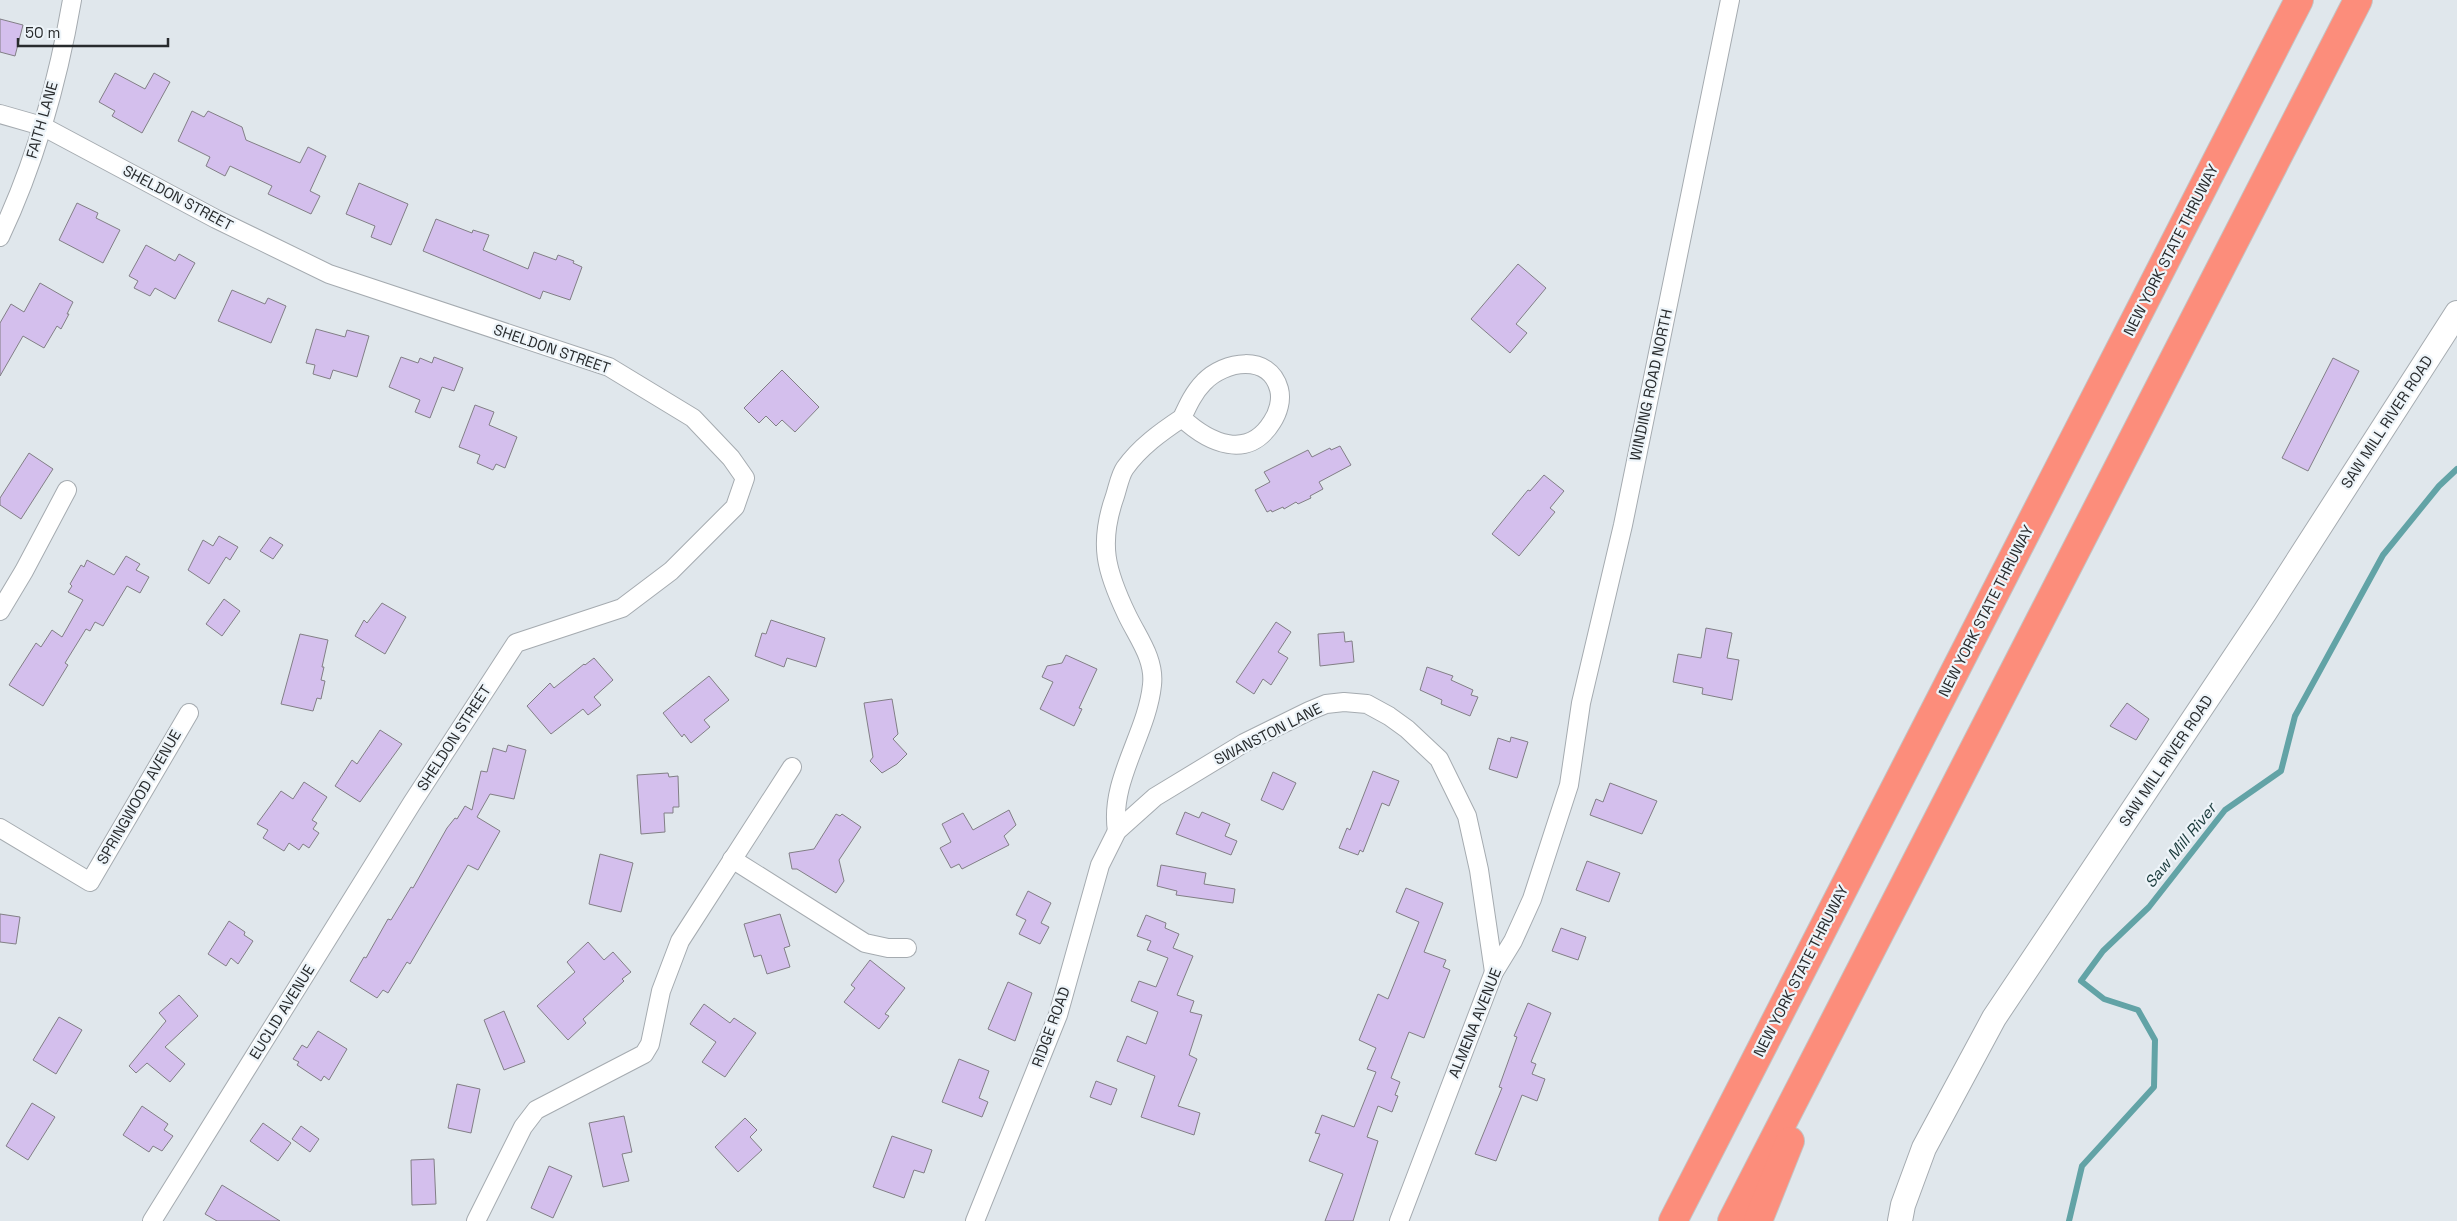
<svg xmlns="http://www.w3.org/2000/svg" width="2457" height="1221" font-family="'Space Grotesk',sans-serif">
  <rect width="100%" height="100%" fill="#e0e7ec"/>
  <g fill="none" stroke-linecap="round" stroke-linejoin="round">
    <!-- stream -->
    <polyline stroke="#62a3a6" stroke-width="6" points="2069,1221 2082,1166 2154,1087 2155,1040 2138,1010 2104,999 2081,981 2103,951 2149,907 2225,810 2281,771 2295,716 2383,555 2439,486 2457,469"/>
  </g>
  <!-- building -->
  <g fill="#d4bfed" stroke="#827f86">
    <polygon points="0,19 23,25 15,56 0,52"/>
    <polygon points="115,73 145,89 154,73 170,82 142,133 112,116 115,111 99,102"/>
    <polygon points="192,111 204,117 208,111 242,127 246,140 300,163 308,147 326,156 310,191 320,196 311,214 268,194 272,186 230,166 225,176 206,166 210,157 178,141"/>
    <polygon points="359,183 408,204 391,245 371,237 375,226 346,214"/>
    <polygon points="77,203 98,213 96,218 120,230 103,263 59,240"/>
    <polygon points="436,219 472,233 473,230 489,235 483,250 528,269 534,252 556,260 558,255 574,261 573,263 582,267 570,300 543,291 540,299 423,251"/>
    <polygon points="146,245 175,261 179,254 195,263 175,299 155,288 150,296 134,288 138,281 129,276"/>
    <polygon points="1518,264 1546,288 1516,324 1527,333 1510,353 1471,319"/>
    <polygon points="40,283 73,302 67,314 69,314 61,329 57,326 44,348 23,336 0,376 0,323 11,304 24,312"/>
    <polygon points="232,290 265,304 268,298 286,306 271,343 218,321"/>
    <polygon points="316,329 345,337 347,330 369,336 357,377 333,370 330,379 313,374 315,365 306,363"/>
    <polygon points="401,357 418,363 420,358 432,363 434,357 463,368 454,391 442,387 430,418 415,412 420,400 389,387"/>
    <polygon points="2333,358 2359,371 2308,471 2282,458"/>
    <polygon points="782,370 819,407 795,432 782,420 776,426 766,416 759,423 744,408"/>
    <polygon points="475,405 494,412 489,425 517,437 505,468 496,464 493,470 477,463 480,455 459,447"/>
    <polygon points="1340,446 1351,465 1319,482 1323,489 1310,496 1311,498 1298,504 1296,502 1284,509 1283,507 1272,512 1271,510 1267,512 1255,490 1270,482 1264,472 1308,450 1312,457 1330,448 1331,450"/>
    <polygon points="29,453 53,469 21,519 0,505 0,498"/>
    <polygon points="1544,475 1564,491 1550,508 1555,512 1519,556 1492,534 1528,490 1530,491"/>
    <polygon points="219,536 238,547 230,560 226,557 209,584 188,570 203,540 213,546"/>
    <polygon points="270,537 283,545 273,559 260,551"/>
    <polygon points="126,556 140,564 136,570 149,577 140,593 127,586 103,626 95,622 90,631 86,629 65,663 68,665 43,706 9,685 36,643 41,647 52,630 62,637 83,600 68,592 72,586 70,584 81,565 84,567 87,560 114,575"/>
    <polygon points="224,599 240,611 222,636 206,624"/>
    <polygon points="382,603 406,617 385,654 355,636 364,620 367,623"/>
    <polygon points="771,620 825,638 816,667 787,658 784,667 755,656 762,633 766,634"/>
    <polygon points="1276,622 1291,632 1278,652 1288,658 1271,685 1263,679 1254,694 1236,682"/>
    <polygon points="1706,628 1732,633 1727,658 1739,660 1732,700 1702,694 1703,688 1673,682 1678,654 1701,658"/>
    <polygon points="1344,632 1345,642 1352,641 1354,662 1320,666 1318,634"/>
    <polygon points="300,634 328,640 322,667 324,667 321,680 325,681 321,699 317,698 313,711 281,704"/>
    <polygon points="1066,655 1097,669 1079,708 1082,709 1074,726 1040,709 1053,682 1042,677 1047,666 1062,663"/>
    <polygon points="594,658 613,680 594,697 601,705 588,715 583,709 551,734 527,706 550,683 554,688 584,664 585,665"/>
    <polygon points="1427,667 1453,676 1451,680 1473,690 1471,695 1478,697 1470,716 1441,704 1442,700 1420,690"/>
    <polygon points="709,676 729,700 704,720 710,727 691,743 684,734 682,737 663,713"/>
    <polygon points="892,699 898,734 893,739 907,754 897,764 882,773 870,761 873,757 864,703"/>
    <polygon points="2127,703 2149,719 2136,740 2110,726"/>
    <polygon points="380,730 402,744 360,802 335,786 352,760 357,764"/>
    <polygon points="1511,737 1528,742 1517,778 1489,769 1498,738 1510,742"/>
    <polygon points="508,745 526,750 514,799 490,794 477,817 500,831 478,870 468,865 410,964 407,962 388,993 383,990 377,998 350,981 364,957 366,958 388,919 391,920 411,887 413,888 447,828 455,818 457,819 465,806 472,810 481,771 487,772 493,748 506,752"/>
    <polygon points="1373,771 1399,781 1389,806 1382,803 1363,852 1360,850 1358,855 1339,848 1347,828 1350,830"/>
    <polygon points="1273,772 1296,783 1283,810 1261,800"/>
    <polygon points="668,773 669,777 678,776 679,807 673,807 673,813 664,813 665,832 641,834 637,775"/>
    <polygon points="304,782 327,797 312,820 317,823 313,829 319,833 309,848 303,844 299,850 289,843 284,851 263,838 268,830 257,824 281,791 293,799"/>
    <polygon points="1610,783 1657,801 1642,834 1590,815 1596,799 1603,802"/>
    <polygon points="1009,810 1016,825 1004,836 1009,845 962,869 959,864 951,868 940,848 951,842 942,824 963,813 973,830"/>
    <polygon points="1185,812 1199,818 1202,812 1230,824 1225,836 1237,841 1231,855 1176,834"/>
    <polygon points="836,814 840,816 842,814 861,827 839,860 844,881 836,893 797,869 792,869 789,853 814,849"/>
    <polygon points="600,854 633,863 621,912 589,904"/>
    <polygon points="1587,861 1620,873 1609,902 1576,890"/>
    <polygon points="1161,865 1206,873 1204,884 1235,889 1233,903 1176,895 1177,891 1157,886"/>
    <polygon points="1406,888 1443,903 1424,952 1446,960 1443,967 1450,970 1424,1038 1409,1032 1391,1078 1400,1082 1395,1095 1398,1096 1392,1112 1378,1106 1367,1137 1378,1141 1353,1221 1325,1221 1343,1174 1309,1161 1320,1134 1315,1133 1322,1115 1354,1127 1376,1072 1367,1069 1376,1048 1359,1040 1378,994 1388,999 1419,922 1396,912"/>
    <polygon points="1028,891 1051,903 1041,923 1049,927 1040,944 1019,934 1026,920 1016,915"/>
    <polygon points="0,914 20,917 16,944 0,942"/>
    <polygon points="780,914 790,946 784,948 790,967 767,974 761,955 754,957 744,924"/>
    <polygon points="1146,915 1166,923 1165,928 1179,934 1173,948 1193,956 1177,995 1194,1001 1190,1012 1202,1015 1189,1055 1197,1059 1178,1106 1200,1113 1194,1135 1141,1117 1155,1076 1117,1061 1127,1036 1146,1044 1158,1012 1131,1001 1139,981 1156,987 1168,958 1147,950 1151,941 1137,936"/>
    <polygon points="229,921 245,932 244,935 253,941 238,964 231,958 226,966 208,954"/>
    <polygon points="1561,928 1586,937 1578,960 1552,951"/>
    <polygon points="588,942 604,960 613,952 631,972 622,979 624,981 583,1019 586,1023 568,1040 537,1006 575,972 567,962"/>
    <polygon points="870,960 905,988 885,1014 889,1016 879,1029 844,1002 855,988 851,985"/>
    <polygon points="1008,982 1032,993 1015,1041 988,1029"/>
    <polygon points="179,995 198,1016 165,1047 185,1064 170,1082 147,1063 136,1073 129,1066 166,1021 159,1013"/>
    <polygon points="1528,1003 1551,1013 1531,1062 1536,1064 1532,1074 1545,1079 1537,1101 1522,1095 1496,1161 1475,1154 1502,1088 1499,1087 1517,1037 1514,1036"/>
    <polygon points="704,1004 730,1023 734,1018 756,1033 725,1077 702,1062 716,1042 690,1024"/>
    <polygon points="504,1011 525,1062 504,1070 484,1020"/>
    <polygon points="59,1017 82,1030 56,1074 33,1060"/>
    <polygon points="318,1031 347,1049 329,1080 324,1076 321,1081 297,1065 299,1062 293,1059 302,1045 307,1048"/>
    <polygon points="959,1059 989,1071 979,1098 988,1102 982,1117 942,1102"/>
    <polygon points="1096,1081 1117,1089 1111,1105 1090,1097"/>
    <polygon points="457,1084 480,1089 471,1133 448,1128"/>
    <polygon points="32,1103 55,1117 28,1160 6,1146"/>
    <polygon points="142,1106 168,1124 164,1130 173,1136 162,1151 153,1146 149,1152 123,1135"/>
    <polygon points="624,1116 632,1152 622,1154 629,1181 603,1187 589,1123"/>
    <polygon points="745,1118 757,1130 750,1137 762,1150 738,1172 715,1147"/>
    <polygon points="263,1123 291,1143 278,1161 250,1141"/>
    <polygon points="301,1126 319,1139 310,1152 292,1139"/>
    <polygon points="892,1136 932,1150 924,1173 914,1170 904,1198 873,1187"/>
    <polygon points="434,1159 436,1204 412,1205 411,1160"/>
    <polygon points="549,1166 572,1176 553,1218 531,1208"/>
    <polygon points="222,1185 280,1221 217,1221 205,1214"/>
  </g>
  <g fill="none" stroke-linecap="round" stroke-linejoin="round">
    <!-- street casing -->
    <g stroke="#a5abb0" stroke-width="20">
      <g id="street">
        <polyline points="0,114 42,126 216,219 329,274 609,367 693,418 731,458 745,478 735,507 671,571 622,608 516,643 412,803 152,1221"/>
        <path d="M 0,237 C 35,163 58,81 72,0"/>
        <polyline points="0,611 24,571 67,490"/>
        <polyline points="0,828 90,882 189,713"/>
        <path d="M 1117,831 C 1109,781 1147,734 1152,685 C 1155,659 1138,638 1127,615 C 1106,571 1098,544 1115,496 C 1118,487 1120,475 1125,468 C 1140,447 1161,432 1182,418 C 1209,443 1248,461 1272,422 C 1278,413 1282,400 1279,389 C 1269,353 1224,361 1204,382 C 1194,392 1188,405 1182,418"/>
        <polyline points="732,859 865,943 888,948 907,948"/>
        <polyline points="476,1221 523,1127 536,1110 644,1054 650,1044 661,991 680,941 792,767"/>
        <polyline points="975,1221 1058,1015 1100,865 1117,831 1155,797 1244,743 1309,711 1326,704 1344,702 1367,704 1389,716 1407,729 1439,759 1467,816 1479,870 1494,972"/>
        <polyline points="1399,1221 1494,972 1513,941 1532,899 1569,785 1581,703 1623,525 1730,0"/>
      </g>
    </g>
    <!-- secondary casing -->
    <g stroke="#a5abb0" stroke-width="26">
      <polyline id="secondary" points="1900,1221 1903,1205 1924,1148 1994,1018 2265,612 2457,313"/>
    </g>
    <!-- highway casing -->
    <g stroke="#c3c4c4" stroke-width="30">
      <g id="highway">
        <polyline points="1673,1221 2299,0"/>
        <polyline points="1732,1221 2358,0"/>
        <polyline points="1758,1221 1790,1141"/>
      </g>
    </g>
    <!-- street -->
    <use href="#street" stroke="#fff" stroke-width="18"/>
    <!-- secondary -->
    <use href="#secondary" stroke="#fff" stroke-width="24"/>
    <!-- highway -->
    <use href="#highway" stroke="#fc8d7b" stroke-width="28"/>
  </g>
  <g text-anchor="middle" stroke-width="4.5" stroke-linejoin="round" paint-order="stroke">
    <!-- street labels -->
    <g font-size="15" fill="#282b2d" stroke="#edf4f9">
      <text transform="translate(42 120) rotate(-74)" y="5">FAITH LANE</text>
      <text transform="translate(178 198) rotate(28)" y="5">SHELDON STREET</text>
      <text transform="translate(2171 250) rotate(-63)" y="5">NEW YORK STATE THRUWAY</text>
      <text transform="translate(552 349) rotate(19)" y="5">SHELDON STREET</text>
      <text transform="translate(1651 385) rotate(-78)" y="5">WINDING ROAD NORTH</text>
      <text transform="translate(2387 422) rotate(-57)" y="5">SAW MILL RIVER ROAD</text>
      <text transform="translate(1986 611) rotate(-63)" y="5">NEW YORK STATE THRUWAY</text>
      <text transform="translate(1268 734) rotate(-27)" y="5">SWANSTON LANE</text>
      <text transform="translate(454 738) rotate(-57)" y="5">SHELDON STREET</text>
      <text transform="translate(2166 761) rotate(-56)" y="5">SAW MILL RIVER ROAD</text>
      <text transform="translate(139 797) rotate(-60)" y="5">SPRINGWOOD AVENUE</text>
      <text transform="translate(1801 971) rotate(-63)" y="5">NEW YORK STATE THRUWAY</text>
      <text transform="translate(282 1012) rotate(-58)" y="5">EUCLID AVENUE</text>
      <text transform="translate(1475 1023) rotate(-68)" y="5">ALMENA AVENUE</text>
      <text transform="translate(1051 1027) rotate(-70)" y="5">RIDGE ROAD</text>
    </g>
    <!-- water labels -->
    <g font-size="16" font-style="italic" fill="#193a3b" stroke="#edf4f9">
      <text transform="translate(2180 845) rotate(-51)" y="6">Saw Mill River</text>
    </g>
  </g>
  <!-- scale -->
  <path d="M18 38v8h150v-8" fill="none" stroke="#282b2d" stroke-width="2.5"/>
  <text x="25" y="38" font-size="15" fill="#282b2d" stroke="#edf4f9" stroke-width="4" paint-order="stroke">50 m</text>
</svg>
